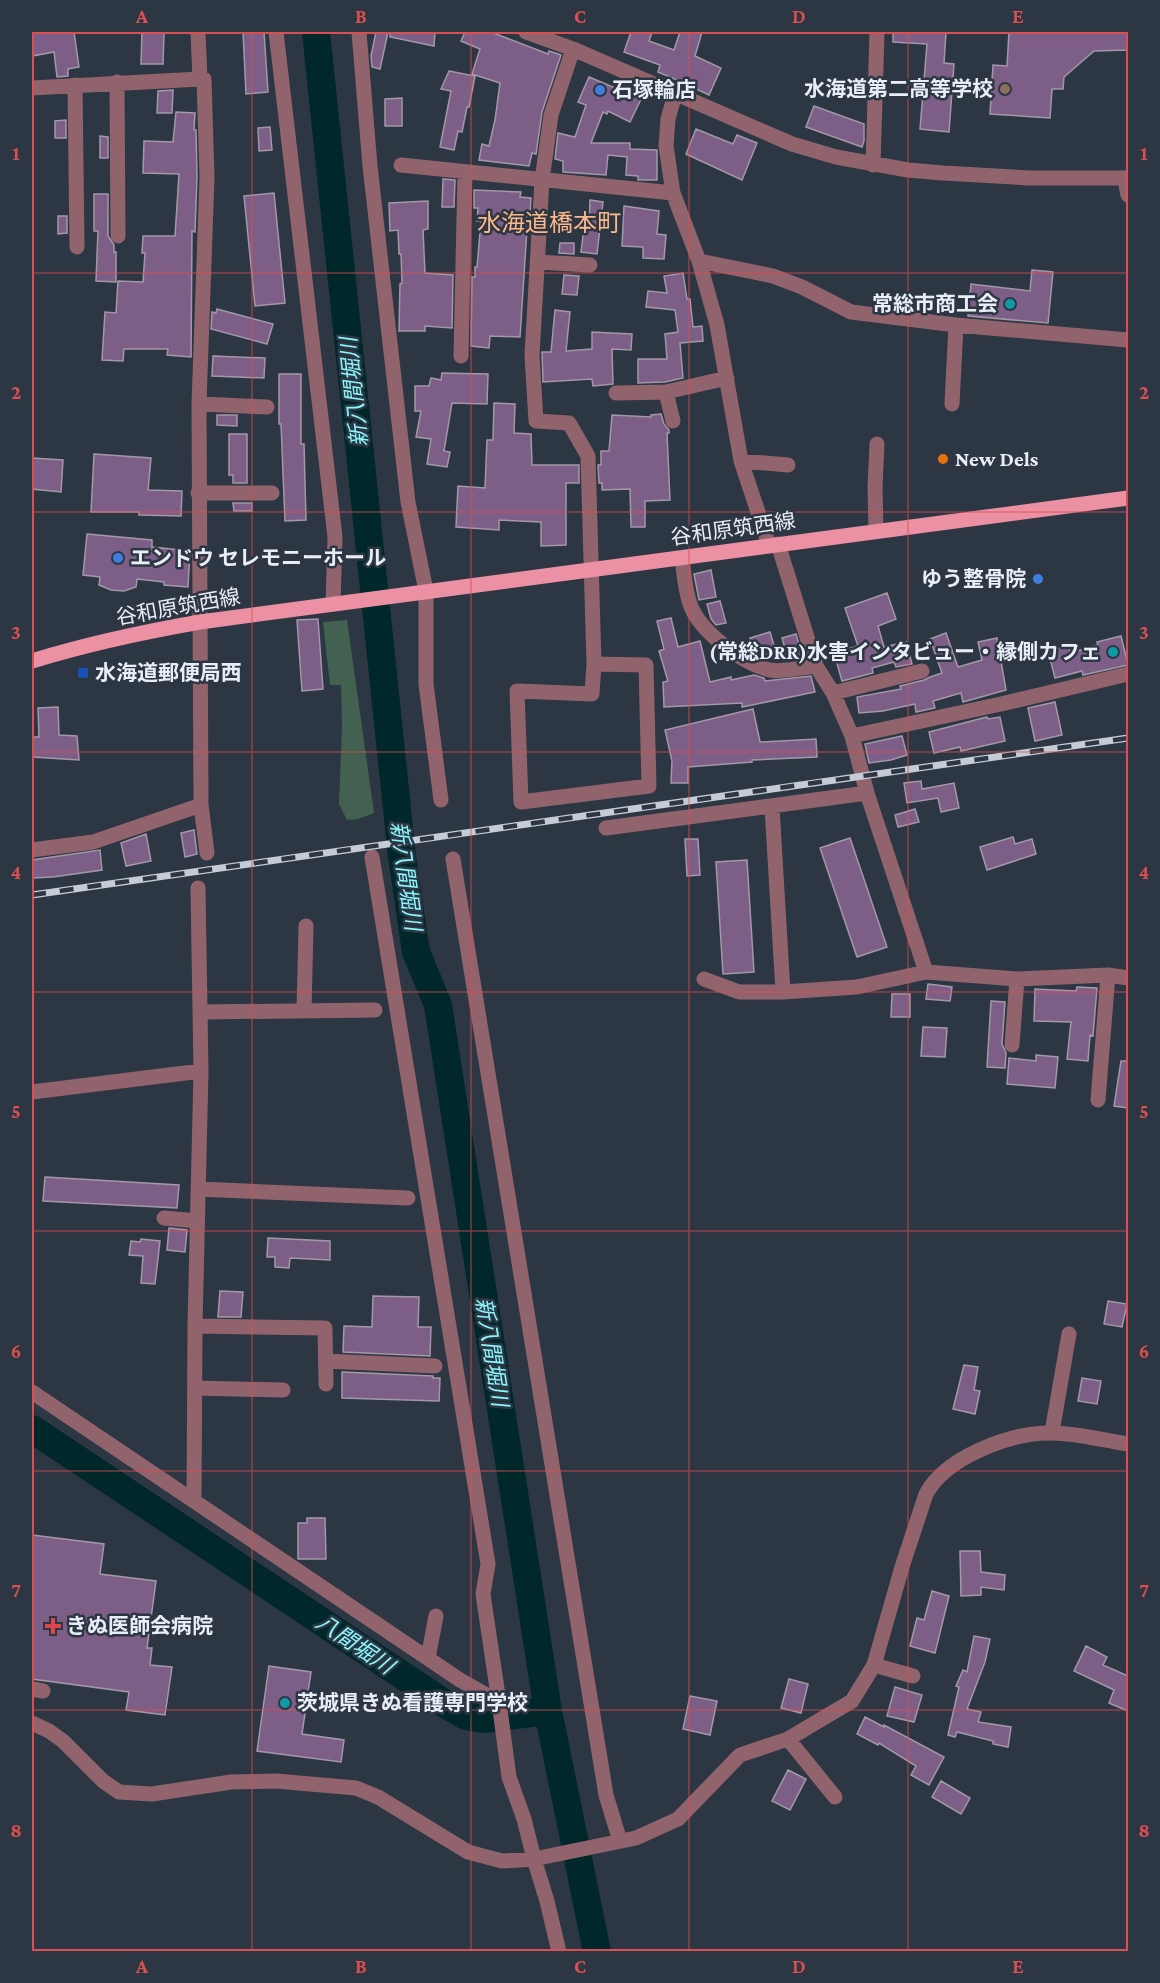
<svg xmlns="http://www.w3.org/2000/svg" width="1160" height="1983" viewBox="0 0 1160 1983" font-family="'Crimson Pro','Noto Sans JP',serif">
  <rect width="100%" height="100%" fill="#2d3643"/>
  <!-- green -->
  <path fill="#426150" d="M347 620 374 813 358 819 347 820 339 804 342 726 341 685H330L323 622Z"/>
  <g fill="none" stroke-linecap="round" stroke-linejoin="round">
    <!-- river -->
    <path stroke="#00282b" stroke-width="28" d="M316 32 402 857 416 952 438 1005 548 1711 597 1952
      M32 1429 450 1707 466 1716 484 1719 548 1711"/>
  </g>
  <!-- building -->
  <path fill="#7c5e87" stroke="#a398a8" stroke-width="1.5" d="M32 32H74L79 67 68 69V76L57 77 54 52 32 56Z
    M142 32H164L163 64H141Z
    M243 32H264L268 92 246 94Z
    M376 32H388L380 69 372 67 371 56Z
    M390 32H435L434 46 390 37Z
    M465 32H491L548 54 549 51 561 55 542 112 536 154 532 153 529 166 479 160 482 144 489 146 495 120 500 83 472 74 480 49 461 41Z
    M631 32H652L649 41 674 50 680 32H702L695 56 721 68 709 95 694 88V87L658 72 660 65 624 52Z
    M893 32H946L944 63 954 64 949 132 920 129 927 44 893 42Z
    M1009 32H1128V50L1094 51 1064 77 1063 89H1052L1050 118 990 114 993 65 1007 66Z
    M449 71 475 76 469 107H467L462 132 458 131 454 150 440 147 451 91 441 89Z
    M589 77 627 93 629 88 643 95 630 122 608 111 607 114 603 112 591 143H630V149L657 150V180H638V176L626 175 627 157 608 155 606 175 563 172V161L555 159 558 133 575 137 586 105 578 102Z
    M173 90 172 113H157L158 91Z
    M402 98V126H385V99Z
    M814 106 864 124V141L862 147 806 127Z
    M176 112 195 113 194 130H196L197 177 195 232 192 231 191 357 167 355 168 349H124L123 361 102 360 105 312 116 313 118 281 143 282 145 253H142L143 236H175L179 174 143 173 144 141 173 142Z
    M66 120V138H55V121Z
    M270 127 272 150 259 151 258 128Z
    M696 129 733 144 737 135 757 143 742 180 686 154Z
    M100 136 108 137V158H100Z
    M443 179 455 180 454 207H442Z
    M474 190 521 192 520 197 531 198 529 229H527L520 337 490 336 489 348 471 346 472 277H475V267H477L481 221H477L478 208H474Z
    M274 193 285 303 255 306 244 196Z
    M94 194H108V236L114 245V252H116V282L96 281 98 231H94Z
    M590 200 603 202 597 254 581 252 584 227H589Z
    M428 201V229L423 230 425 273 453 275 452 328 425 326V331H399L400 284 402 283 401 254H399L398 230 390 231 389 203Z
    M624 206 659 211 657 234 666 235 664 259 643 258V247L622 246Z
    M58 216H67V233L58 234Z
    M560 243H574V254L559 253Z
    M1032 270 1053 272 1048 323 968 316 971 284 1030 291Z
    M683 273 687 299H690L693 327 702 326 703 341 680 343 683 378 665 382 638 383V359H667L665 334 678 332 675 310 646 307 648 291 667 293 664 276Z
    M564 275 579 276 577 295 562 294Z
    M217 309 273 324 267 344 211 329 212 312 216 313Z
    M555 310 570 312 566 351 592 349V332L632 334 631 350 612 349 613 384 593 386 592 379 543 382 542 352H551Z
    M213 356 265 358 264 378 212 376Z
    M442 373 488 374 487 404 452 403 444 451 450 452 447 467 427 464 431 439 416 437 421 411H415V386H429L431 378 441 380Z
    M279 374H301V444H304L306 520 285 521 281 424H279Z
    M494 403 515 404 514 433 531 434 532 465H579V483H566V545L541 546V522L499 520V530L456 527 458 486 485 488 487 440H493Z
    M661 414 664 424 669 430V433H667L670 500 645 501V527H631L630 489 602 490V483H599L598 465H601V451H609L612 415 651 417V415Z
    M217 415H237V426L217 425Z
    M229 434H247V483H233V475H229Z
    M94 454 151 458 148 490 182 491 181 516 139 515V512H91Z
    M32 458 63 460 61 492 32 489Z
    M233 503H252V511H234Z
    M87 534 152 540V547L190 551 188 587 164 585V582L137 579 136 587 124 591 111 590 99 585 100 577 83 575Z
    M711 570 716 597 699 600 694 574Z
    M887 593 896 619 878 626 884 647 906 642 912 664 896 667 894 662 872 668 873 673 842 681 834 653 858 646 845 608Z
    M720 601 726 623 716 625 711 619 707 604Z
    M671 618 678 647 700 641 710 682 731 677V680L754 675 764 678 765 681 811 676 815 692 742 707V703L664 707 663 682 668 681 659 651 664 649 657 621Z
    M318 619 323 689 302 691 297 620Z
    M770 632 776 652 760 656 754 653 750 638Z
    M946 633 958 667 982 660 978 642 997 638 1006 690 963 702 961 693 933 701 935 708 916 712 915 704 883 711 859 713 857 697 901 689 900 686 924 680 930 677 942 673 930 639Z
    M796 634 803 658 788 660 782 638Z
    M1121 636 1128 665 1083 675 1082 671 1055 678 1048 651 1069 646 1070 653 1098 645 1097 642Z
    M1055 702 1062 735 1035 741 1028 708Z
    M58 707 59 735 77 736 79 760 32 757V737H39L38 708Z
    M753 709 760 742 816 739 817 757 752 760V762L688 767V783H671L672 761 665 730Z
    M987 717 988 719 1000 717 1005 741 961 751 960 747 934 753 929 732Z
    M902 736 907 755 891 760 869 763 865 744Z
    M921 781 922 789 954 783 959 808 941 812 938 798 907 803 904 783Z
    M915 809 919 822 898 827 895 815Z
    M194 830 197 854 185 857 181 833Z
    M146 834 151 861 126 866 121 843Z
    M1013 837 1015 844 1032 839 1036 854 987 870 980 847Z
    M850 838 887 947 857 957 820 848Z
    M685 839H698L700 875 687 876Z
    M100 850 102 870 53 877 32 878V860Z
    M747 860 754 972 723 974 716 862Z
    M928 984 952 987 950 1001 926 999Z
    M1077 987 1097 988 1093 1036 1090 1035 1088 1061 1067 1059 1071 1022 1034 1021 1035 989 1076 991Z
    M892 994H910V1017H891Z
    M991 1001 1005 1002 1002 1044 1006 1053 1005 1068 987 1067Z
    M923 1027 947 1028 945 1057 921 1056Z
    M1036 1055 1058 1057 1055 1088 1007 1084 1009 1058 1036 1061Z
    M1121 1061H1128V1108L1114 1106Z
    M45 1177 179 1185 177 1208 43 1201Z
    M169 1228 187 1230 185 1252 167 1250Z
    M268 1238 330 1241V1260L290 1258 289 1268 275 1267V1257H267Z
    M141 1239 160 1241 155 1284 141 1283 143 1256 129 1255 131 1241 140 1242Z
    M220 1291 243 1292 241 1317H218Z
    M373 1296 419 1297 418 1327H431L430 1356 343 1352 344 1326 372 1327Z
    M1108 1301 1127 1304 1122 1327 1104 1324Z
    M964 1365 978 1367 974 1390 980 1391 975 1414 953 1409Z
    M342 1372 433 1376V1378H440L439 1401 342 1398Z
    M1082 1378 1101 1381 1097 1404 1078 1401Z
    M307 1518H325L326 1559H298V1523H307Z
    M32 1535 104 1544 100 1574 156 1581 147 1648H152L150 1665 172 1667 165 1715 126 1710 129 1692 32 1679Z
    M960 1551H980L981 1572 1005 1575 1004 1590 981 1587V1595L961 1596Z
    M932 1591 949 1596 935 1653 910 1646 917 1618 924 1620Z
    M974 1636 990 1639 985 1662 967 1709 981 1712 978 1722 1011 1727 1008 1747 993 1744V1741L957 1732 955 1737 948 1735 959 1687 956 1686 963 1670 967 1672Z
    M1086 1646 1107 1657 1103 1665 1128 1676V1711L1109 1703 1114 1690 1074 1671Z
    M269 1666 311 1672 302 1734 344 1740 341 1762 257 1751Z
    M789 1679 808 1684 801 1713 781 1708Z
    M895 1687 922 1695 914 1722 887 1716Z
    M690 1696 717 1701 710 1735 683 1729Z
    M865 1717 884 1727V1725L944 1757 929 1785 911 1775 916 1766 879 1743 878 1745 857 1734Z
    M788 1770 806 1779 790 1810 772 1801Z
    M941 1781 970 1798 961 1814 932 1797Z"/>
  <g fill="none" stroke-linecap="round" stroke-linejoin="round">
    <!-- minor -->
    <path stroke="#91646d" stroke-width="15" d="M198 32 200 79H204L207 177 199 404 201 805 207 853
      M276 32 335 537 333 604
      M359 32 370 166 408 502 426 591V684L441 800
      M526 32 573 49 792 144 836 157 908 170 943 173 1029 178H1128
      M573 49 551 115 542 180 532 355 536 421 569 423 588 456 594 664 592 694 517 691 521 802 649 786 646 665 594 664
      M117 82 118 236
      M75 85 77 247
      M32 88 200 79
      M675 94 668 119 666 146 673 193 699 261 717 325 741 461 769 545
      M401 165 673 193
      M873 165 877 32
      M1125 179 1128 195
      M699 261 773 276 802 287 851 312 956 325 1128 340
      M537 262 590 265
      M461 356 465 172
      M666 392 673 421
      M616 393 666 392 727 378
      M199 404 267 407
      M952 404 956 325
      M741 461 788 465
      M198 493H272
      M876 530 875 487 877 444
      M682 558C684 573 685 590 690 604 699 631 743 664 770 670 781 673 804 667 816 666
      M833 693 922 671
      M852 736 1001 704 1128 674
      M772 807 783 992
      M606 828 867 793
      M32 850 93 842 201 805
      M372 857 488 1564 483 1594 499 1702
      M453 859 606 1795 620 1841
      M926 972 1017 979 1108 975 1128 978
      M704 979 739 992H783L857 987 926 972 867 793 852 736 833 693 816 666 778 544
      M304 1011 306 926
      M201 1012 375 1010
      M1012 1045 1017 979
      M32 1092 201 1071
      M1098 1100 1108 975
      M198 1189 408 1198
      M164 1218 197 1221
      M195 1326 325 1328 326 1384
      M326 1361 435 1366
      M195 1388 283 1390
      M32 1392 460 1680 499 1702 509 1777 524 1819 534 1859 547 1901 559 1952
      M1052 1432 1069 1334
      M194 1499 195 1326 201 1071 198 888
      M428 1658 436 1616
      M874 1665 913 1676
      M32 1689 43 1691
      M32 1723 49 1731 63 1741 103 1781 119 1792 152 1794 231 1782 276 1781 356 1788 378 1797 468 1852 502 1861 534 1859 636 1838 678 1819 740 1755 788 1739 852 1701 874 1665 902 1567 926 1494C946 1457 1010 1433 1050 1433 1073 1432 1105 1441 1128 1444
      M788 1739 835 1797"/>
    <!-- major -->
    <path stroke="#ec90a4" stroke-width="15" d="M32 661C87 644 143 632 200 622L1128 498"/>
    <defs>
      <path id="rail" d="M32 895 1128 738"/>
    </defs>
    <!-- rail casing -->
    <use href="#rail" stroke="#c6ccd6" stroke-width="7"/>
    <!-- rail -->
    <use href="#rail" stroke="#2d3643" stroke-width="4.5" stroke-dasharray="14" stroke-linecap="butt"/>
  </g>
  <!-- grid -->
  <path fill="none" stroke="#da4f51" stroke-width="1.5" stroke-opacity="0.55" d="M252 32V1952M471 32V1952M689 32V1952M908 32V1952M32 273H1128M32 512H1128M32 752H1128M32 992H1128M32 1231H1128M32 1471H1128M32 1710H1128"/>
  <!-- markers -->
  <circle fill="#8d6e63" stroke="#2d3643" stroke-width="2" cx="1005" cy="89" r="6"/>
  <g fill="#3f7fe0" stroke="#2d3643" stroke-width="2">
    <circle cx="600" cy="90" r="6"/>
    <circle cx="118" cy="558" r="6"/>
    <circle cx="1038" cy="579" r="6"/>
  </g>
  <g fill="#0f9aa8" stroke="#2d3643" stroke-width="2">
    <circle cx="1010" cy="304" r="6"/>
    <circle cx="1113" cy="652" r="6"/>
    <circle cx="285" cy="1703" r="6"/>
  </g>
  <circle fill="#e8710a" stroke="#2d3643" stroke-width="2" cx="943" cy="459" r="6"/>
  <rect fill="#1a4fb4" stroke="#2d3643" stroke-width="2" x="77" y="667" width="12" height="12" rx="3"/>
  <path fill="#e0444e" stroke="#2d3643" stroke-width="2" d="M50 1617h6v6h6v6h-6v6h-6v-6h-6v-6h6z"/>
  <g text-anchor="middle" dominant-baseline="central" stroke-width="5" stroke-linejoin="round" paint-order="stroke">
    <!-- poi labels -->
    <g font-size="21" font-weight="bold" fill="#e8edf6" stroke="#2d3643" text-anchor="start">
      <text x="993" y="89" text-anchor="end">水海道第二高等学校</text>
      <text x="612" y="90">石塚輪店</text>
      <text x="998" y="304" text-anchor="end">常総市商工会</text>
      <text x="955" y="459">New Dels</text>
      <text x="130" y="558">エンドウ セレモニーホール</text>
      <text x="1026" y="579" text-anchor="end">ゆう整骨院</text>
      <text x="1101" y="652" text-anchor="end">(常総DRR)水害インタビュー・縁側カフェ</text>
      <text x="95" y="673">水海道郵便局西</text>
      <text x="66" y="1626">きぬ医師会病院</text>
      <text x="297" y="1703">茨城県きぬ看護専門学校</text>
    </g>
    <!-- street labels -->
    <g font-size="21" fill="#e8edf6" stroke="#2d3643">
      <text transform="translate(733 529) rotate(-8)">谷和原筑西線</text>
      <text transform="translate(178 607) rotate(-10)">谷和原筑西線</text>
    </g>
    <!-- water labels -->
    <g font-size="22" font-style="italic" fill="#88f8fe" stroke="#2d3643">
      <text transform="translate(354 392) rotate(-96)">新八間堀川</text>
      <text transform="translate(406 876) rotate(82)">新八間堀川</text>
      <text transform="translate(492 1352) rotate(81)">新八間堀川</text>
      <text transform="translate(355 1644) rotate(34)">八間堀川</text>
    </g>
    <!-- quarter labels -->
    <g font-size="24" fill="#fbb789" stroke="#2d3643">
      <text x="549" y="222">水海道橋本町</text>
    </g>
  </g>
  <!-- border -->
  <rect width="1160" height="1983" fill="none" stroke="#2d3643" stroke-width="66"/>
  <rect x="33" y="33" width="1094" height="1917" fill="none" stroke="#da4f51" stroke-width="2"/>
  <g font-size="20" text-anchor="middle" font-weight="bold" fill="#da4f51">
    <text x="142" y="23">A</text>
    <text x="361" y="23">B</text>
    <text x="580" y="23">C</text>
    <text x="799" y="23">D</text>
    <text x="1018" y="23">E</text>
    <text x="16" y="160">1</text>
    <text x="1144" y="160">1</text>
    <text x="16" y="399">2</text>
    <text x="1144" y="399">2</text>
    <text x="16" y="639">3</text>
    <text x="1144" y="639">3</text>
    <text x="16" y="879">4</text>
    <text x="1144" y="879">4</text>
    <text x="16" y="1118">5</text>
    <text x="1144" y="1118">5</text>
    <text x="16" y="1358">6</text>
    <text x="1144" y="1358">6</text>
    <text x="16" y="1597">7</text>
    <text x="1144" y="1597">7</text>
    <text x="16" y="1837">8</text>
    <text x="1144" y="1837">8</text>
    <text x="142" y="1973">A</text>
    <text x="361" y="1973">B</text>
    <text x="580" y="1973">C</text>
    <text x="799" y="1973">D</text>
    <text x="1018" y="1973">E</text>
  </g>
</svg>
